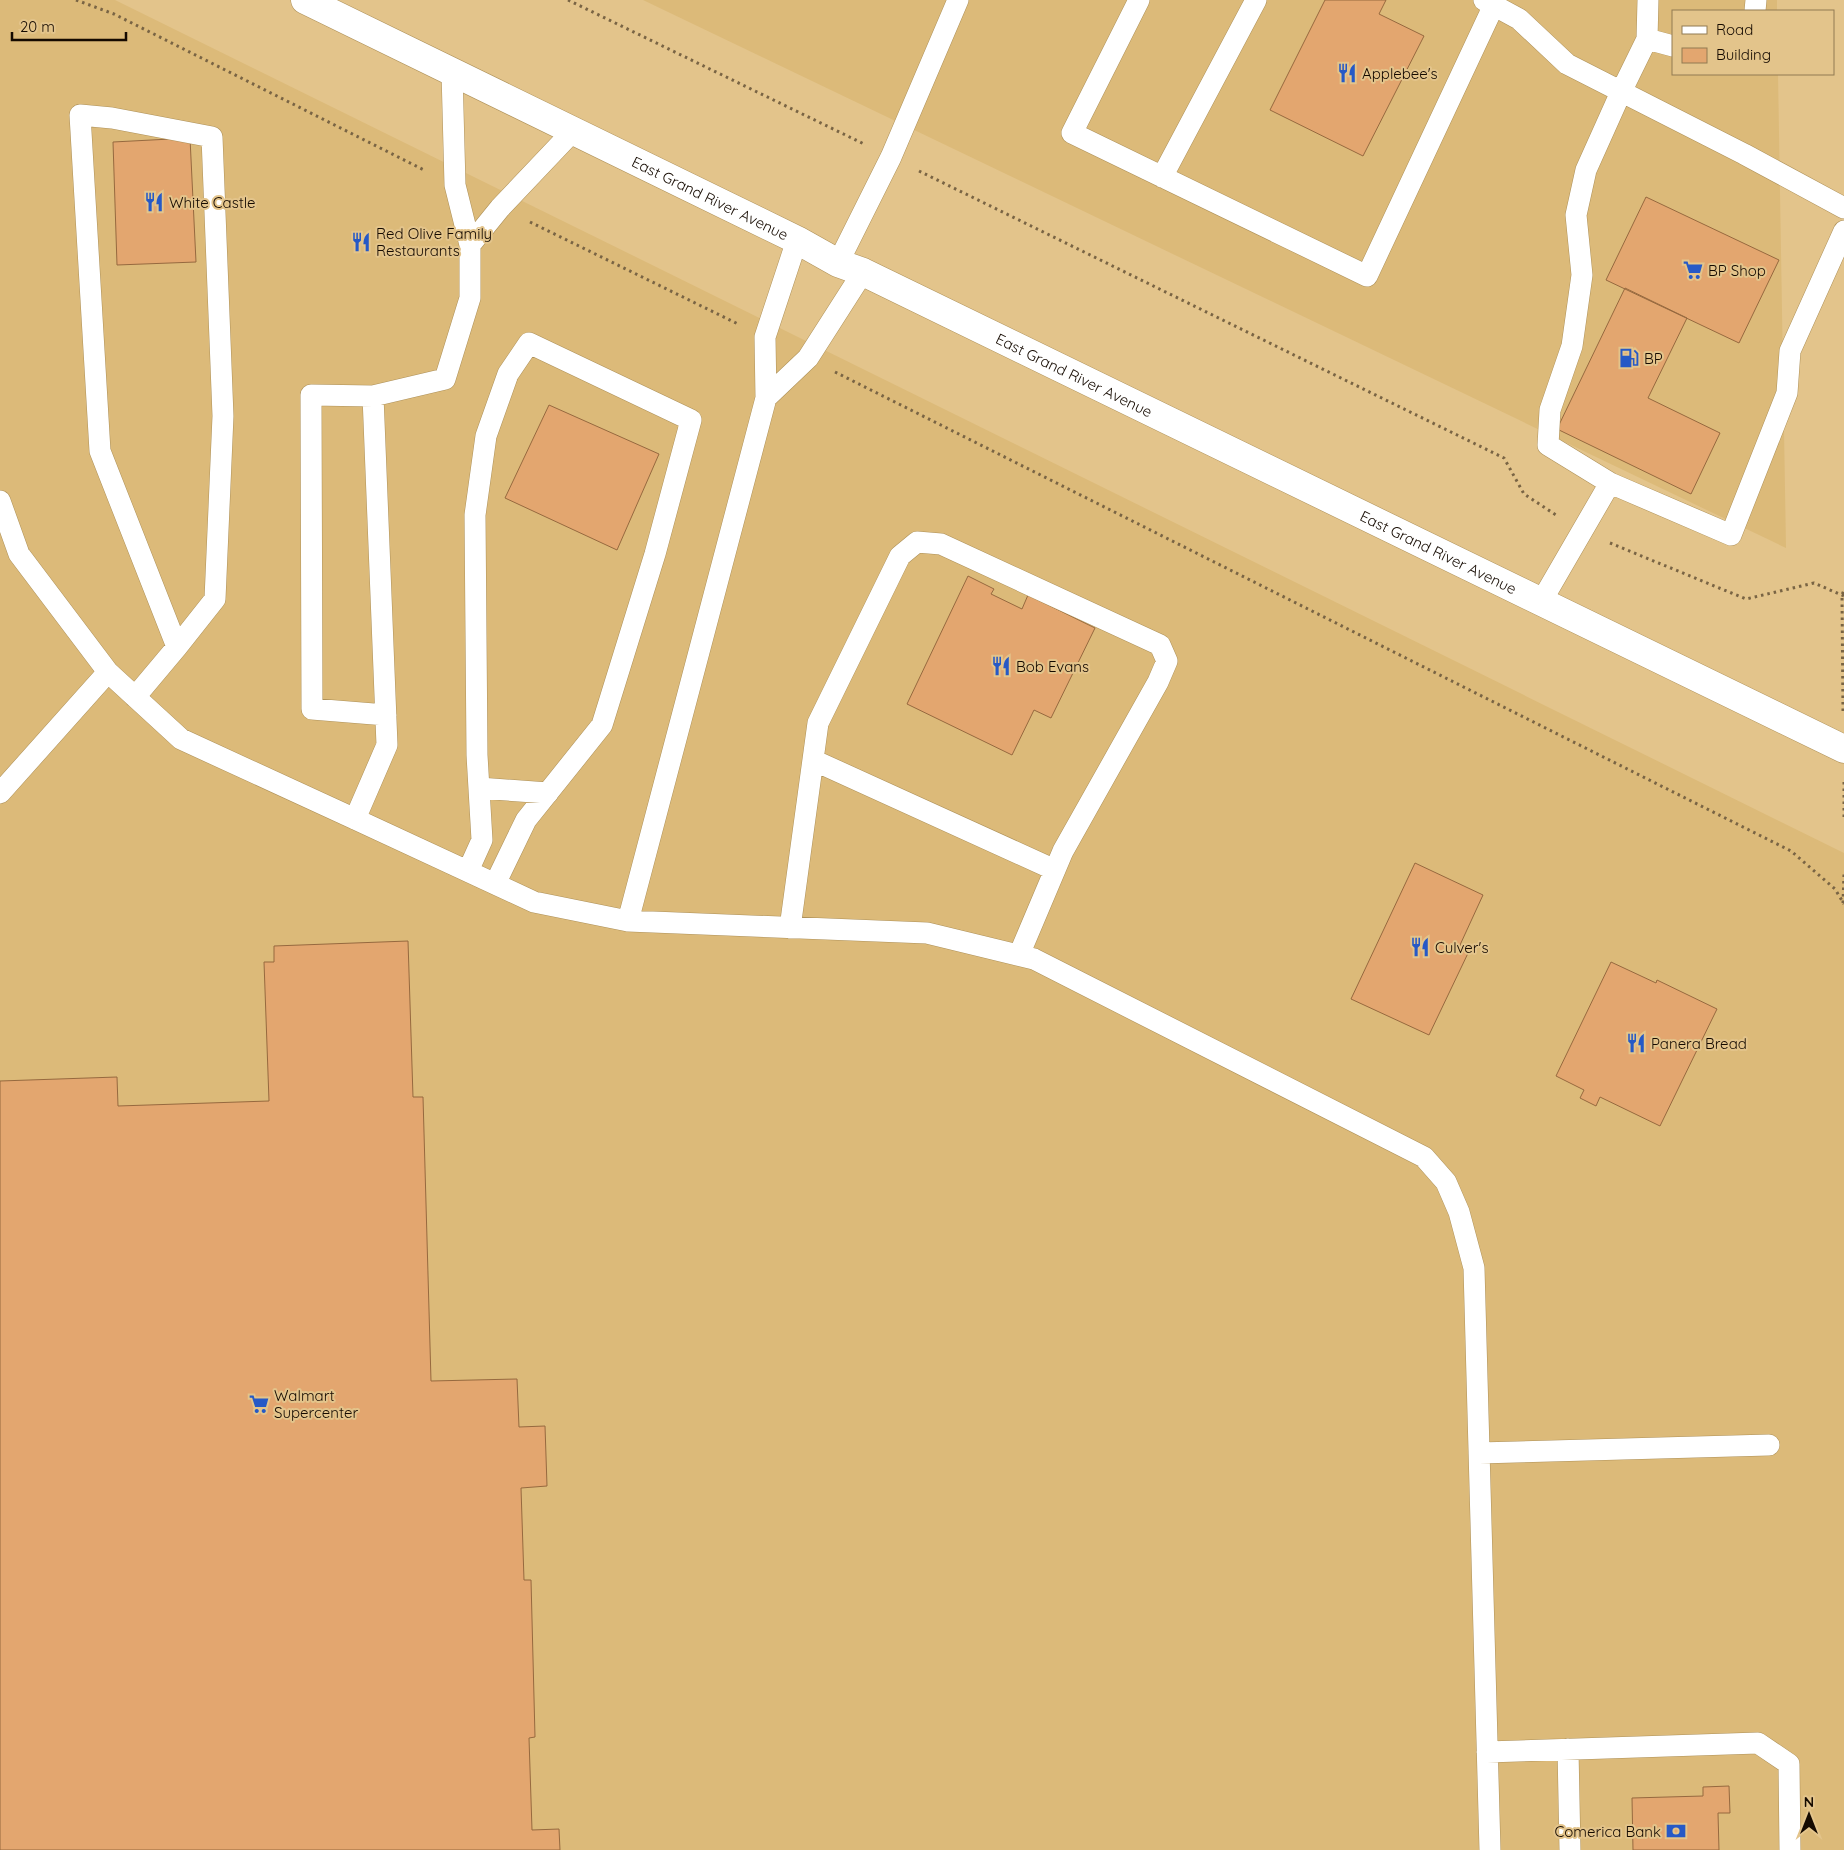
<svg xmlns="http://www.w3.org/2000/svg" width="1844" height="1850" viewBox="0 0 1844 1850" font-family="Quicksand,sans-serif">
  <rect width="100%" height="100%" fill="#e3c48b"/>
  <!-- built -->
  <path fill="#dcba79" d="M0 0H115L1844 853V1850H0Z
    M643 0H1777V11H1673V74H1778L1786 548Z"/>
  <!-- building -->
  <path fill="#e3a66f" stroke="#96693f" d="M1325 0H1386L1379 14 1424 36 1363 156 1270 110Z
    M190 138 196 262 117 265 113 142Z
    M1646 197 1779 260 1739 343 1606 280Z
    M1625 288 1687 318 1648 398 1720 433 1691 494 1557 429Z
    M549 405 659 454 617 550 505 498Z
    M968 576 994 589 991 594 1022 609 1028 595 1095 628 1051 718 1034 710 1012 755 907 704Z
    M1415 863 1483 895 1460 945 1470 949 1429 1035 1351 999Z
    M408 941 413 1097H423L431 1381 517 1379 519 1427 545 1426 547 1486 521 1488 524 1580H531L535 1737 529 1738 532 1830 559 1829 560 1850H0V1081L117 1077 118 1106 269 1101 264 962H274V946Z
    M1611 962 1656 983 1657 980 1717 1009 1660 1126 1600 1097 1596 1106 1580 1098 1584 1090 1556 1076Z
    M1729 1786 1730 1813H1718L1719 1850H1633L1632 1798 1703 1796V1787Z"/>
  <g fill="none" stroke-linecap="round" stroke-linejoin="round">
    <defs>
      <path id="service" d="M1139 0 1072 133 1367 276 1494 5
        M1484 0 1519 19 1567 64 1744 154 1844 208
        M1755 11 1756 0
        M1647 39 1648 0
        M1162 177 1256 0
        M470 245 500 208 573 131
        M838 263 891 157 958 0
        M373 396 311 395 312 709 386 715
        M766 398 808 358 863 272
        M1610 483 1548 445 1550 410 1572 346 1582 275 1576 215 1586 170 1621 92 1647 39 1673 46
        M0 501 19 554 108 672 181 739 355 819 534 902 628 921 927 933 1034 959 1424 1157 1446 1182 1459 1212 1474 1268 1490 1850
        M1541 602 1610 483 1731 535 1787 393 1790 351 1844 231
        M135 697 177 647 100 451 80 115 112 118 212 137 223 416 215 599 177 647
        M813 760 1055 870
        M479 788 548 793
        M0 793 108 672
        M355 819 387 745 373 396 445 379 470 298V245L455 185 452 72
        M468 871 482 840 477 755 475 515 486 436 508 374 529 343 691 420 655 554 602 725 526 820 495 884
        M628 921 766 398 765 337 797 240
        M790 928 818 723 900 556 917 542 941 544 1160 645 1167 661 1158 682 1063 851 1019 955
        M1479 1453 1769 1445
        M1568 1749 1570 1850
        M1487 1752 1758 1743 1789 1764 1790 1850"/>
      <g id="primary">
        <path id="s1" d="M305 0 797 240 838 263 863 272 1844 749"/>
      </g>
    </defs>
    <!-- service casing -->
    <use href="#service" stroke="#ae9159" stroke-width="22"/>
    <!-- primary casing -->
    <use href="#primary" stroke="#ae9159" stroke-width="29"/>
    <!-- path -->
    <path stroke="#796444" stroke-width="3" stroke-dasharray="2.5 4" stroke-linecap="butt" d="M76 0 114 14 424 170
      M568 0 864 144
      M919 171 1504 458 1524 494 1556 515
      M530 222 738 324
      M835 372 1791 851 1835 889 1844 904
      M1610 543 1746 599 1814 583 1844 596
      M1843 711 1842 595 1844 590
      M1844 782V819
      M1843 903 1844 874"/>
    <!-- service -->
    <use href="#service" stroke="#fff" stroke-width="21"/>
    <!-- primary -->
    <use href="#primary" stroke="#fff" stroke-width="28"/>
  </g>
  <!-- icons -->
  <defs>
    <symbol id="restaurant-bare" viewBox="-9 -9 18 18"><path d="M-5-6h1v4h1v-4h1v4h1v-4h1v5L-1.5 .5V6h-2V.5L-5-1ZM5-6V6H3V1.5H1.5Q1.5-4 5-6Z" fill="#2659c6" stroke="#e3c48b" stroke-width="2.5" paint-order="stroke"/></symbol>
    <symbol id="supermarket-bare" viewBox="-9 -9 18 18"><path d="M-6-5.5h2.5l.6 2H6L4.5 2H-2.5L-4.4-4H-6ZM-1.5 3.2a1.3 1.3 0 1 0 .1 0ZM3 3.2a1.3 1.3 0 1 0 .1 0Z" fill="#2659c6" stroke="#e3c48b" stroke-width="2.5" paint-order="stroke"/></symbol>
    <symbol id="fuel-bare" viewBox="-9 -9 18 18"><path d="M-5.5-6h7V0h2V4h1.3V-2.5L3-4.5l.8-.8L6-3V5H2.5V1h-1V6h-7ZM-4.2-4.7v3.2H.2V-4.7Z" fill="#2659c6" stroke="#e3c48b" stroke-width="2.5" paint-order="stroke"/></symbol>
    <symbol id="bank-bare" viewBox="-9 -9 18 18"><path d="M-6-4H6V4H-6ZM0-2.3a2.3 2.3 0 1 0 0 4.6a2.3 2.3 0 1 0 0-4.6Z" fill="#2659c6" stroke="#e3c48b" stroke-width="2.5" paint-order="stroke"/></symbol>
  </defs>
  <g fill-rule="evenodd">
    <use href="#restaurant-bare" x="1333" y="59" width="28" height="28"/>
    <use href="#restaurant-bare" x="140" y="188" width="28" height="28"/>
    <use href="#restaurant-bare" x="347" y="228" width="28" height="28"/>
    <use href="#supermarket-bare" x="1679" y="256" width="28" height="28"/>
    <use href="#fuel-bare" x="1615" y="344" width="28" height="28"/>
    <use href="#restaurant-bare" x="987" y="652" width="28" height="28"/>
    <use href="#restaurant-bare" x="1406" y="933" width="28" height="28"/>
    <use href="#restaurant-bare" x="1622" y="1029" width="28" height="28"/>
    <use href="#supermarket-bare" x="245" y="1390" width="28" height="28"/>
    <use href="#bank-bare" x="1662" y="1817" width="28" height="28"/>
  </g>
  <g text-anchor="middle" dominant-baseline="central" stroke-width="4" stroke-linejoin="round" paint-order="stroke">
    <!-- poi labels -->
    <g font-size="15" fill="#150a00" stroke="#e3c48b" text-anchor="start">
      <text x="1362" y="73">Applebee's</text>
      <text x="169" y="202">White Castle</text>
      <text x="376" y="233">Red Olive Family<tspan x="376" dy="17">Restaurants</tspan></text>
      <text x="1708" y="270">BP Shop</text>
      <text x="1644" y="358">BP</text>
      <text x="1016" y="666">Bob Evans</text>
      <text x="1435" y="947">Culver's</text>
      <text x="1651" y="1043">Panera Bread</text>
      <text x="274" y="1395">Walmart<tspan x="274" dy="17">Supercenter</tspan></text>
      <text x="1661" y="1831" text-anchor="end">Comerica Bank</text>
    </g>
    <!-- street labels -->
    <g font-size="15" fill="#150a00" stroke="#e3c48b">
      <text stroke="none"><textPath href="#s1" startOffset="451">East Grand River Avenue</textPath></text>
      <text stroke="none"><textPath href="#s1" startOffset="856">East Grand River Avenue</textPath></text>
      <text stroke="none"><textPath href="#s1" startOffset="1261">East Grand River Avenue</textPath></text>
    </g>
  </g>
  <!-- legend -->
  <rect x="1672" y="10" width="162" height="65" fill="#e3c48b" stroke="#917a53"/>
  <rect x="1682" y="26" width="25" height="8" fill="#ffffff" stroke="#917a53"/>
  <text x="1716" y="35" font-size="15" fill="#150a00">Road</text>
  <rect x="1682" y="48" width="25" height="15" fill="#e3a66f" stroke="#917a53"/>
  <text x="1716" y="60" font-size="15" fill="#150a00">Building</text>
  <!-- north arrow -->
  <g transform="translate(1809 1815)" stroke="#e3c48b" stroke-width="4" paint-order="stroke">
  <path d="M0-4L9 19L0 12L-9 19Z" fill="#150a00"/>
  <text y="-8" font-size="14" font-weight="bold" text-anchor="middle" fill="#150a00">N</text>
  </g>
  <!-- scale -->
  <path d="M12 32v8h114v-8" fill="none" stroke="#150a00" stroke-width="2.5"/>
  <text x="20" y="32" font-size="15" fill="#150a00" stroke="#e3c48b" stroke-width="4" paint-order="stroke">20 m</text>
</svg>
